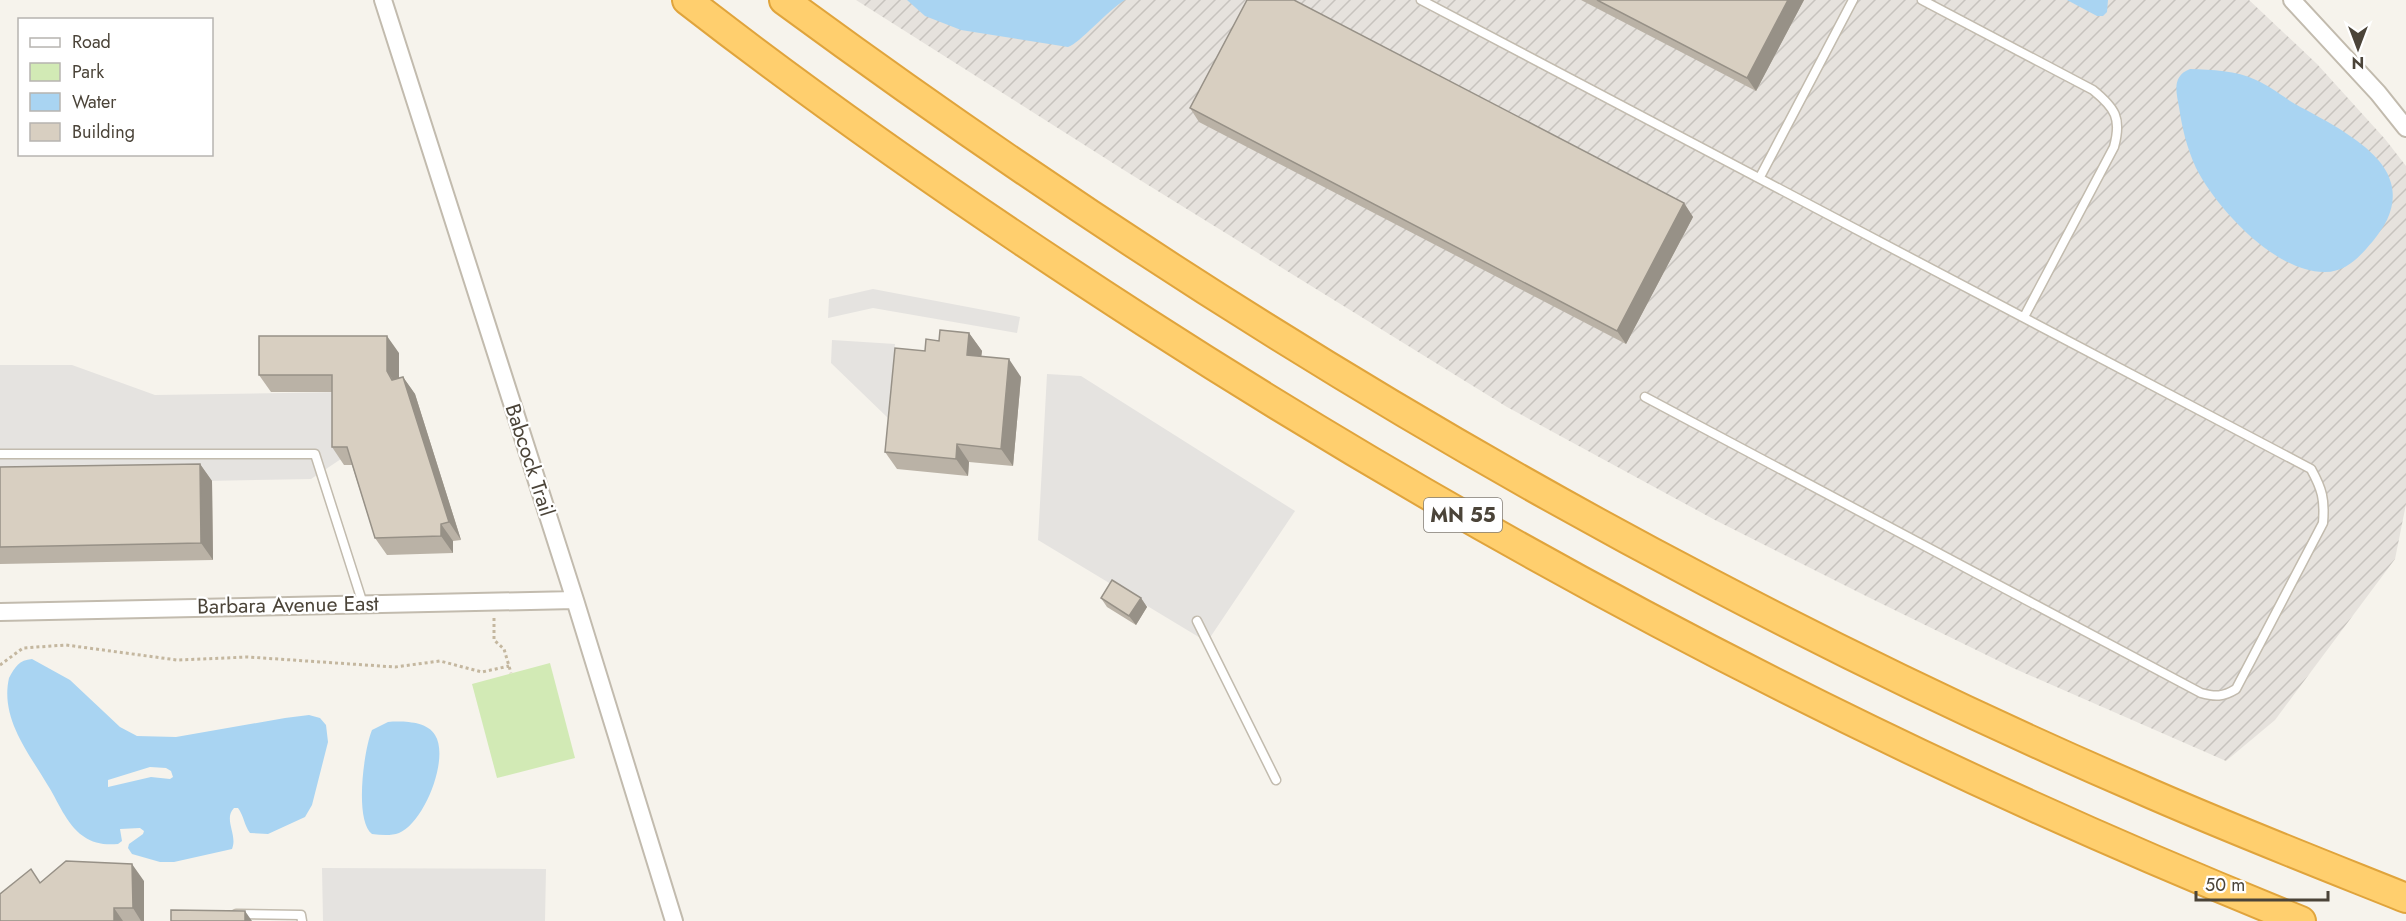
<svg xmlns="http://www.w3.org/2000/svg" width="2406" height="921" viewBox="0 0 2406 921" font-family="Jost,sans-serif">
  <defs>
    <pattern id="industrial-furrows" width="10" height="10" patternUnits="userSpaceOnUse" patternTransform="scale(1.5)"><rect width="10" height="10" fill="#e6e2dd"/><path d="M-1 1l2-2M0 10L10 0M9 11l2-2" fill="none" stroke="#c7c3be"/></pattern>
  </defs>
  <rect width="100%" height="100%" fill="#f6f3ec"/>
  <!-- industrial -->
  <path fill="url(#industrial-furrows)" d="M856 0H2249L2317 64 2385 139 2406 166V504L2395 559 2275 720 2226 761 2013 668 1868 597 1715 520 1507 407 1127 172Z"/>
  <!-- green -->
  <path fill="#d2eab5" d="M550 663 575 758 497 778 472 684Z"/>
  <!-- parking -->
  <path fill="#e5e3e0" d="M873 289 1020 317 1017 333 873 308 828 318 829 299Z
    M832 340 895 344 888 418 831 363Z
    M0 365H72L155 395 344 392V457L311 479 0 485Z
    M1047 374 1081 376 1295 511 1207 642 1038 540Z
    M322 868 546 869 545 921H323Z"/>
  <!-- water -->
  <path fill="#a9d4f2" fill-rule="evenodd" d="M907 0H1125C1109 9 1079 44 1068 47L961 30 925 16Z
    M2067 0H2108L2107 12 2103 16H2097Z
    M2190 69C2212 70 2236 70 2256 80 2270 86 2282 96 2295 104 2324 120 2383 148 2391 183 2397 205 2387 224 2373 241 2360 256 2347 272 2325 272 2276 273 2217 209 2196 168 2187 148 2182 128 2179 107 2176 91 2172 76 2190 69Z
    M32 659 70 680 120 727 137 736 176 737 285 718 309 715 320 718 326 725 328 742 312 805 305 817 268 834 250 833C244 825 244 816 238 808H234C223 819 238 835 232 849L174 862H160L132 854 128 848 129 844 143 834 144 831 140 828 120 829 122 841 118 844C105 845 94 844 83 836 66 824 58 801 47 784 28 752 0 718 9 678 15 667 19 660 32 659ZM150 767 166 768 171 771 173 777 170 779 151 777 108 787V780Z
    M388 722C402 721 427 721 435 735 450 758 424 823 399 833 391 836 381 835 372 834 354 820 364 749 372 730Z"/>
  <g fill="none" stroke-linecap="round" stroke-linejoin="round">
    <defs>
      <path id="service" d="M1421 0 2311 469C2322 489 2325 499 2323 523L2236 689C2223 697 2215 697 2201 693L1645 397
        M1922 0 2093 90C2115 108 2122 118 2114 147L2024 317
        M1760 177 1853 0
        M0 454H315L363 604
        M1197 621 1276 780
        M236 914 301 915 302 921"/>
      <path id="minor" d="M383 0 575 600 674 921
        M2292 0 2378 93 2406 128
        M0 612 575 600"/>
      <path id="motorway" d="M687 0C835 115 989 221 1147 323 1512 558 1898 759 2301 921
        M784 0C1078 216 1385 413 1708 582 1849 656 1992 725 2138 788 2226 827 2316 862 2406 898"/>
    </defs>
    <!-- service casing -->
    <use href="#service" stroke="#c2bbae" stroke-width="11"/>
    <!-- minor casing -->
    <use href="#minor" stroke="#c2bbae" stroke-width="20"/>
    <!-- motorway casing -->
    <use href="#motorway" stroke="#e0a43c" stroke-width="32"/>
    <!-- path -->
    <path stroke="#c4b79f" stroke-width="3" stroke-dasharray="3 3" stroke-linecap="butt" d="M494 618V640L504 649 511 673
      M0 665 23 648 66 645 177 660 248 657 395 667 440 661 482 672 509 666"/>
    <!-- service -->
    <use href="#service" stroke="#fff" stroke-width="8"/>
    <!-- minor -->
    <use href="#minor" stroke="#fff" stroke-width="16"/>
    <!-- motorway -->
    <use href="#motorway" stroke="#ffcf6e" stroke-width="28"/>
  </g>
  <!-- wall -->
  <path fill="#bab2a6" d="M1581 0H1804L1756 91Z
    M1190 108 1684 203 1693 217 1626 344 1199 122Z
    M969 333 982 351 981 357 1021 377 1013 466 969 462 968 476 897 469 885 452 925 351 939 341Z
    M399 353V378L403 377 415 394 461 540 453 541V553L387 555 375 538 352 465H344L332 447V392H271L259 375Z
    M200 464 212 481 213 560 0 564V467Z
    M1101 598H1141L1147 607 1136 625 1107 607Z
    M144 881V921H0L40 883Z"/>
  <!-- shaded-wall -->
  <path fill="#979187" d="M1788 0H1804L1756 91 1747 78Z
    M1684 203 1693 217 1626 344 1617 331Z
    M969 333 982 351 979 373 967 355Z
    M387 336 399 353V389L387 371Z
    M1009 359 1021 377 1013 466 1001 449Z
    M403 377 415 394 461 540 449 522Z
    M957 444 969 462 968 476 956 459Z
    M200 464 212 481 213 560 201 543Z
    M441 524 453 541V553L441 536Z
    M1141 598 1147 607 1136 625 1129 616Z
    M132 864 144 881V921H141L133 908Z
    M114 908 123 921H114Z
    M245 911 252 921H245Z"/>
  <!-- building -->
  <path fill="#d8cfc1" stroke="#979187" stroke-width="1.5" d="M1247 0H1294L1684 203 1617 331 1190 108Z
    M1597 0H1788L1747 78Z
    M940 330 969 333 967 355 1009 359 1001 449 957 444 956 459 885 452 895 348 925 351 926 339 939 341Z
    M259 336H387V371L392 380 403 377 449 522 441 524V536L375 538 347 447H332V375H259Z
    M200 464 201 543 0 547V467Z
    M1112 580 1141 598 1129 616 1101 598Z
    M66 861 132 864 133 908H114V921H0V894L31 869 40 883Z
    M171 910 245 911V921H171Z"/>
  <g text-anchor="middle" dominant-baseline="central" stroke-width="4.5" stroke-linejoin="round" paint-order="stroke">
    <!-- shield labels -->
    <rect fill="#fff" stroke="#817c74" stroke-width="1.5" x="1424" y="498" width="78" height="34" rx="4.5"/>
    <g font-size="20" font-weight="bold" fill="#4b4439">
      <text x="1463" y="515">MN 55</text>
    </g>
    <!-- street labels -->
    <g font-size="21" fill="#4b4439" stroke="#fff">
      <text transform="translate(530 460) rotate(72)">Babcock Trail</text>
      <text transform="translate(288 605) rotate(-1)">Barbara Avenue East</text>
    </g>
  </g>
  <!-- legend -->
  <rect x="18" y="18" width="195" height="138" fill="#ffffff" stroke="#b7b4b0" stroke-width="1.5"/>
  <rect x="30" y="38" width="30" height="9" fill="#ffffff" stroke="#b7b4b0" stroke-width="1.5"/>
  <text x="72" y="48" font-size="18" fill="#4b4439">Road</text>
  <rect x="30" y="63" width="30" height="18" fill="#d2eab5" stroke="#b7b4b0" stroke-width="1.5"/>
  <text x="72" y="78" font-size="18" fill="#4b4439">Park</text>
  <rect x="30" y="93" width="30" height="18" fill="#a9d4f2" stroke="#b7b4b0" stroke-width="1.5"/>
  <text x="72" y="108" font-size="18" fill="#4b4439">Water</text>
  <rect x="30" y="123" width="30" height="18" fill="#d8cfc1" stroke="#b7b4b0" stroke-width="1.5"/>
  <text x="72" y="138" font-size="18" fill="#4b4439">Building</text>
  <!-- north arrow -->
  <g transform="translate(2358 48) rotate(180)" stroke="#ffffff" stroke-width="4.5" paint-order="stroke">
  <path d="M0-4.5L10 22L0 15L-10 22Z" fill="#4b4439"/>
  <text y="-9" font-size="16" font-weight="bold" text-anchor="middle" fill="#4b4439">N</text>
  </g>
  <!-- scale -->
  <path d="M2196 891v9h132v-9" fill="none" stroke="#4b4439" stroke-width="3"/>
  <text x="2205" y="891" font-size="18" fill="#4b4439" stroke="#ffffff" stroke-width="4.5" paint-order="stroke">50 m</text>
</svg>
